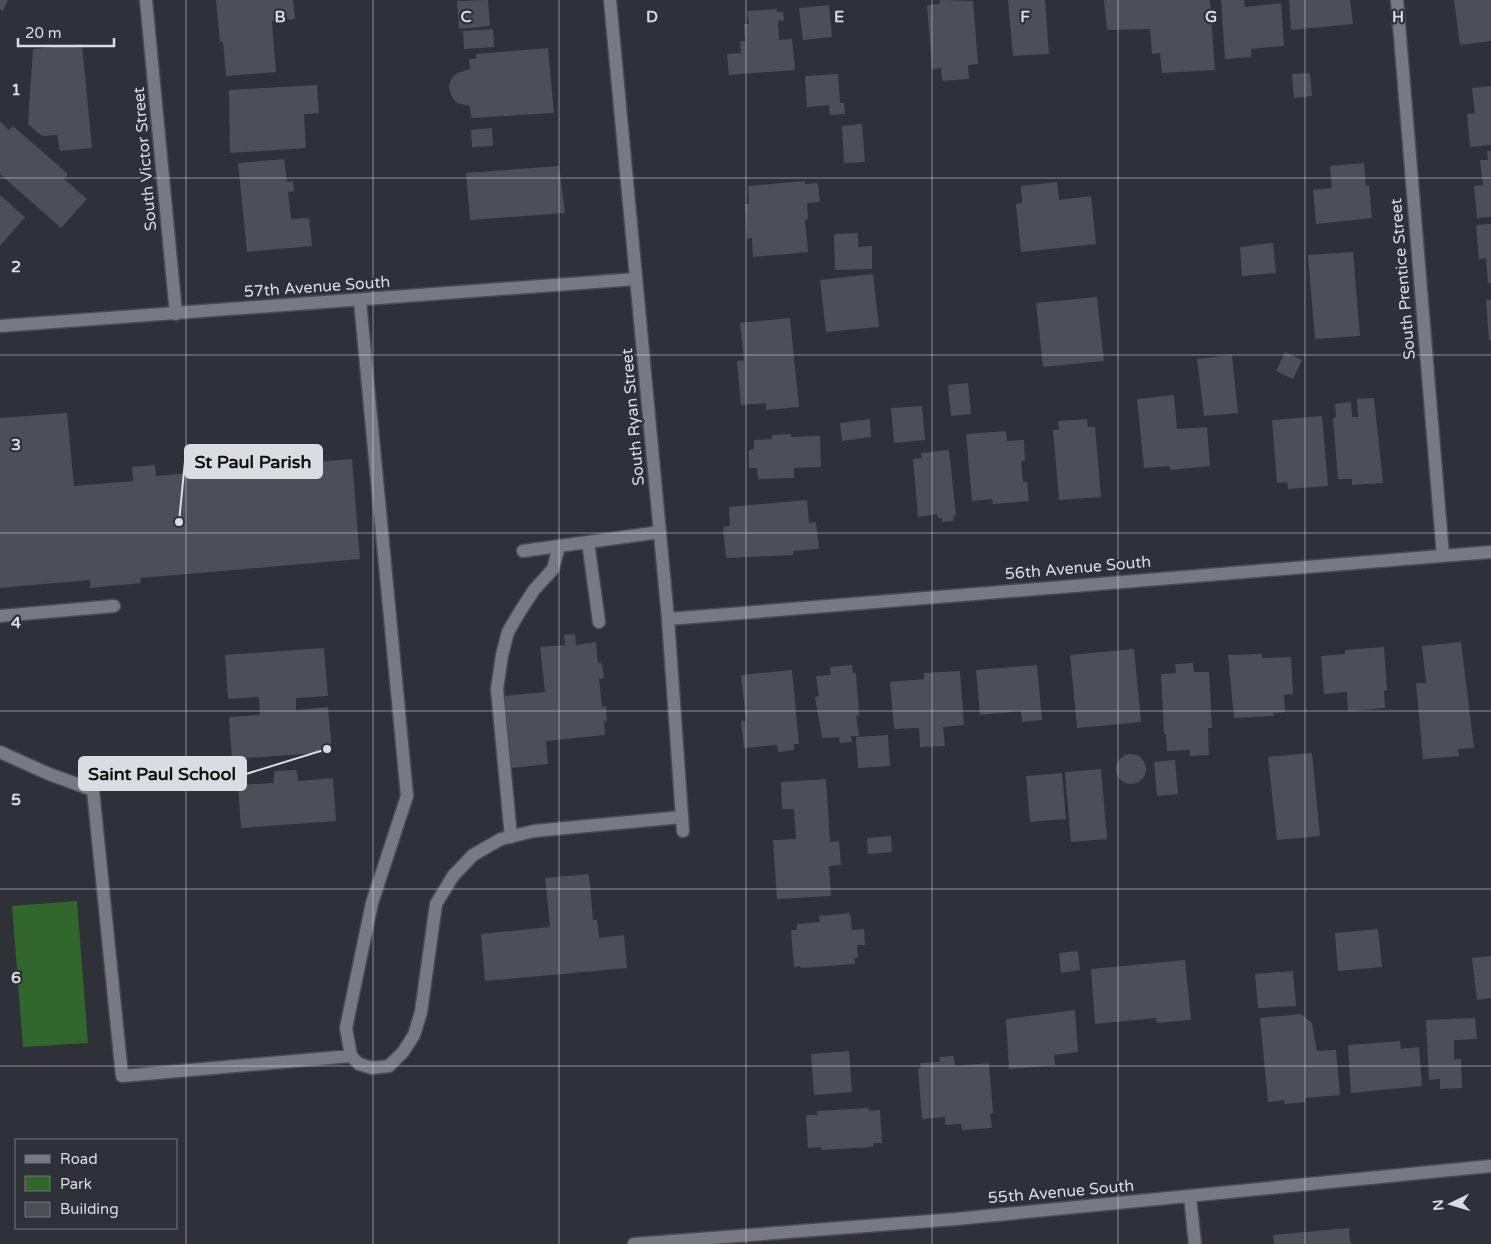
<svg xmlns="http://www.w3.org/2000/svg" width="1491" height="1244" viewBox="0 0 1491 1244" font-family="'Varela Round',sans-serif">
  <rect width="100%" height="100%" fill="#2f3138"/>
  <!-- green -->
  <path fill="#31662d" d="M77 901 88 1043 23 1047 12 906Z"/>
  <!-- building -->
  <path fill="#4d4f56" d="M0 0H8L3 11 0 9Z
    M216 0H293L295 19 272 21 276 72 226 76 223 42H220Z
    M488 0 490 26 459 29 457 1Z
    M940 0 973 1 978 64 968 65 969 79 942 81 941 68 932 69 927 5 940 4Z
    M1008 0H1045L1049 54 1013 56Z
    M1104 0H1210L1215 70 1162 73 1160 53 1152 54 1150 29 1107 30Z
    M1221 0H1244L1245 7 1281 3 1284 46 1251 49V57L1225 59Z
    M1289 0H1350L1353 24 1291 30Z
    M1454 0H1491V41L1460 45Z
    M829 5 832 37 803 40 799 8Z
    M777 9V12H783L784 20 778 21 779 40 792 39 795 70 729 75 727 54 741 53 740 41H745L744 24H749L747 11Z
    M493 29 494 47 464 49 463 31Z
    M82 44 92 148 60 151 57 135 42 136 28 124 33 49Z
    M548 48 554 113 471 118 470 106 457 103 451 95 449 86 451 79 457 73 470 69 469 59H476V54Z
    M1310 73 1312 96 1294 98 1292 74Z
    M838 74 840 103H844L845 114 830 115 829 105 807 107 805 76Z
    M317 85 319 113 304 114 306 148 230 153 229 90Z
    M1491 86V145L1470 147 1467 114 1475 113 1472 88Z
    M0 121 9 130 13 126 68 174 64 179 87 199 61 228 0 174Z
    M862 124 865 162 844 163 842 126Z
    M492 128 493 146 472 147 471 130Z
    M1487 151H1491V217L1477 218 1474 186 1483 185 1480 160H1488Z
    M284 159 287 182 293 181 294 191 288 192 291 219 309 218 312 246 247 252 238 163Z
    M1364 163 1366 186 1369 185 1372 218 1316 224 1313 190 1332 188 1330 166Z
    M559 166 565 213 470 220 466 173Z
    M805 181V184L818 183 820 202 807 203 808 219 805 220 808 252 753 257 752 238 747 239 745 204H749L748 186Z
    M1057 182 1059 200 1091 196 1096 244 1021 252 1016 204 1022 203 1021 186Z
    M0 195 25 217 0 246Z
    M1491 224V283H1488L1486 258 1479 259 1476 225Z
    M858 233V247L872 246V269L835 270 834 234Z
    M1273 243 1276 273 1242 276 1240 247Z
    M1353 252 1360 336 1315 339 1308 255Z
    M873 274 879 327 826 332 820 280Z
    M1097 297 1104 361 1043 367 1036 303Z
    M1486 300H1491V340H1489Z
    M790 318 799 407 766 410V403L741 405 737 361 744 360 740 323Z
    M1285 352 1302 360 1293 379 1276 371Z
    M1232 355 1238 413 1204 416 1197 359Z
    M968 383 971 414 951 416 948 385Z
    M1174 395 1177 429 1207 427 1210 466 1170 470 1169 466 1144 468 1137 399Z
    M1374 398 1383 483 1352 485V479H1338L1333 418 1336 417 1335 404 1351 402 1352 417H1358L1357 399Z
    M922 406 925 440 894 443 891 408Z
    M67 413 74 486 133 481 132 467 155 465 156 476 352 459 360 559 140 578 141 583 90 588V580L0 588V418Z
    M1322 416 1328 486 1288 489 1287 482 1277 483 1272 420Z
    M870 419 871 437 842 441 840 423Z
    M1087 419 1088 427H1095L1101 497 1059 500 1053 430H1059L1058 421Z
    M1006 431 1007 441 1024 440 1025 461H1021L1023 482H1027L1029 501 993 504 992 499 972 501 966 434Z
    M791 434V437L820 436 821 467 794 468V478L758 479 757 468H749V450L754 449V440L772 439V435Z
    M949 450 956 515 953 516 954 521 942 522V518H938L937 514 918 517 913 459 922 458 921 453Z
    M807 500 809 523 816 522 819 549 793 551V555L726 558 723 527 730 526 729 507Z
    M575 634 576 645 596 642 598 663H602L604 678 599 679 602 707 606 706 607 721H604L605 735 546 741 548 764 511 768 504 696 545 692 540 647 565 645 564 635Z
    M1461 642 1474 748 1458 749 1459 756 1423 759 1416 683H1426L1422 646Z
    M1384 647 1387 690 1384 691 1385 708 1348 711 1347 692 1324 694 1321 656 1345 654V650Z
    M324 648 328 696 296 698V710L328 707 332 752 232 759 229 717 260 715 259 697 228 699 225 655Z
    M1134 649 1141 722 1077 728 1070 655Z
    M1262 654V658L1291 657 1293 694 1284 695 1285 712 1273 713 1274 716 1234 718 1228 655Z
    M1193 663 1194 672H1209L1212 728H1208L1209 755 1190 756V750L1167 751 1166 734H1164L1161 674 1176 673 1175 664Z
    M852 665 853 673H856L859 715 856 716 859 736H851L852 742 840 743 839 737 822 738 815 697 819 696 816 676 831 675 830 667Z
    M1037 665 1042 720 1022 722 1021 711 980 715 976 670Z
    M792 670 799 744H794V750L778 752 777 745 744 748 741 721H746L741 675Z
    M960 671 964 725 943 727 945 746 920 747 919 728 894 729 890 682 924 679V673Z
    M888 735 890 766 858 768 856 737Z
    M1312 753 1320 836 1277 840 1268 757Z
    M1116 769a15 15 0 1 1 30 0a15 15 0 1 1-30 0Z
    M1175 760 1178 794 1157 796 1154 762Z
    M1101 769 1107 839 1071 842 1065 772Z
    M297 770 298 781 333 778 336 821 241 828 238 785 274 783V771Z
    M1062 773 1066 819 1030 822 1026 776Z
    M826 779 830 842 839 841 841 865 829 866 831 896 777 899 773 840 796 839 794 809H782L781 782Z
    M891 836 892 852 868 854 867 838Z
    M589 874 593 920H597L599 938 624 935 627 968 485 981 481 934 550 927 545 878Z
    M850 913 852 930 864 929 865 945H857L858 958H854L855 964 801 968 800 966 794 967 791 930H797V924L820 922 819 916Z
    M1378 929 1382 967 1338 971 1335 933Z
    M1078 951 1080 970 1061 973 1059 953Z
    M1491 956V998L1477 1000 1472 958Z
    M1185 960 1191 1020 1157 1023 1156 1018 1095 1024 1091 969Z
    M1293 971 1296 1006 1258 1008 1255 974Z
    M1075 1010 1078 1052 1054 1055 1055 1065 1009 1069 1006 1019Z
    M1301 1014 1312 1023 1317 1051 1336 1050 1340 1095 1305 1098V1102L1285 1104 1284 1100 1268 1102 1260 1018Z
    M1475 1018 1477 1039 1454 1040V1059H1461L1462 1088 1440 1089V1079L1429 1080 1426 1020Z
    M1400 1041 1401 1049 1419 1047 1422 1086 1351 1093 1348 1045Z
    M849 1051 852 1092 814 1095 811 1054Z
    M954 1056 955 1066 989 1063 993 1113 990 1114 992 1128 962 1130 961 1124 945 1125V1117L922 1119 918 1069 921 1068 920 1063 940 1062 939 1057Z
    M869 1108V1111L880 1110 882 1143H873V1147L821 1150V1147L808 1148 806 1115H818L817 1111Z
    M1349 1228 1350 1242 1353 1244H1274L1273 1235Z"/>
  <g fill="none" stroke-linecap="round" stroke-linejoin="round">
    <defs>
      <path id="lane" d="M360 301 407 796 372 903 346 1028 351 1056 359 1064 372 1068 389 1066 403 1052 414 1035 421 1012 436 904 453 876 473 855 501 839 534 831 682 817
        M588 542 599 622
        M523 551 660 532
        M0 616 114 606
        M0 752 49 774 93 790 122 1076 351 1056
        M511 837 497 689 502 655 508 632 519 613 534 590 553 569 559 546"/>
      <path id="street" d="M146 0 176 314
        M610 0 668 619 683 831
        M1397 0 1443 556
        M0 326 636 279
        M668 619 1491 552
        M1190 1196 1195 1244
        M634 1244 956 1219 1491 1166"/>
    </defs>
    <!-- lane casing -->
    <use href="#lane" stroke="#4a4c51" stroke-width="15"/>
    <!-- street casing -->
    <use href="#street" stroke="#4a4c51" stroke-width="15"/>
    <!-- lane -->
    <use href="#lane" stroke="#787a82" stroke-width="12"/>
    <!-- street -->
    <use href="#street" stroke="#787a82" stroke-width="12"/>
  </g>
  <!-- grid -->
  <path fill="none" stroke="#dbdce1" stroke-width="1" stroke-opacity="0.55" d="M186 0V1244M373 0V1244M559 0V1244M746 0V1244M932 0V1244M1118 0V1244M1305 0V1244M0 178H1491M0 355H1491M0 533H1491M0 711H1491M0 889H1491M0 1066H1491"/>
  <g text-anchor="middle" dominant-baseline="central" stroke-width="4.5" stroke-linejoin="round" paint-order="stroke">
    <!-- street labels -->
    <g font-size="16" fill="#dbdce1" stroke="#2f3138">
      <text transform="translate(145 159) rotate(-95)">South Victor Street</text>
      <text transform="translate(1403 279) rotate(-95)">South Prentice Street</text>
      <text transform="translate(317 287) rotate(-4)">57th Avenue South</text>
      <text transform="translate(633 417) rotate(-95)">South Ryan Street</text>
      <text transform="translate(1078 568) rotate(-5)">56th Avenue South</text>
      <text transform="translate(1061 1192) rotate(-5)">55th Avenue South</text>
    </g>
  </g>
  <g font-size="16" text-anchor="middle" font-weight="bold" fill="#dbdce1" stroke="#2f3138" stroke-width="4.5" stroke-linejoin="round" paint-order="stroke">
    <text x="280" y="22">B</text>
    <text x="466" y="22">C</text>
    <text x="652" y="22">D</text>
    <text x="839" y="22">E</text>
    <text x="1025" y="22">F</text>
    <text x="1211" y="22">G</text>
    <text x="1398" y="22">H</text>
    <text x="16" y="95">1</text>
    <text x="16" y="272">2</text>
    <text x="16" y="450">3</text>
    <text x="16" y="628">4</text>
    <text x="16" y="805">5</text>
    <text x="16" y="983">6</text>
  </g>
  <!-- callouts -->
  <path fill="none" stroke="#dbdce1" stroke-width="2" d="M179 522L185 461M327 749L246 774"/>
  <g fill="#dbdce1" stroke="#2f3138" stroke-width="2">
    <circle cx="179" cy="522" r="5"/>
    <circle cx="327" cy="749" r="5"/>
  </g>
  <g fill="#dbdce1" stroke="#dbdce1" stroke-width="2">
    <rect x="185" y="445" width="137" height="33" rx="5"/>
    <rect x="79" y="757" width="167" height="33" rx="5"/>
  </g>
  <g font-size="18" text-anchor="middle" font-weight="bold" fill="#111">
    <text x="253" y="468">St Paul Parish</text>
    <text x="162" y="780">Saint Paul School</text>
  </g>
  <!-- legend -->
  <rect x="15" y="1139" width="162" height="90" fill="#2f3138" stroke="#74757c"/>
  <rect x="25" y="1155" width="25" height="8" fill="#787a82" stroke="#74757c"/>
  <text x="60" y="1164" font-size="15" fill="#dbdce1">Road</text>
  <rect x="25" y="1176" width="25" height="15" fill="#31662d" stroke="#74757c"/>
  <text x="60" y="1189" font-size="15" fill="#dbdce1">Park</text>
  <rect x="25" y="1202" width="25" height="15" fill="#4d4f56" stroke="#74757c"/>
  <text x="60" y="1214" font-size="15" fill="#dbdce1">Building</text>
  <!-- north arrow -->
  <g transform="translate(1451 1204) rotate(265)" stroke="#2f3138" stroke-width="4" paint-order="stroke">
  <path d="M0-4L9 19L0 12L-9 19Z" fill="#dbdce1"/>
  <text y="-8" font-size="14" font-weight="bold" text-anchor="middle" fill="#dbdce1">N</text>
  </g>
  <!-- scale -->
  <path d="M18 38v8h96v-8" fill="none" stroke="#dbdce1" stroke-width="2.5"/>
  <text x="25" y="38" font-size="15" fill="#dbdce1" stroke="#2f3138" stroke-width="4" paint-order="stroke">20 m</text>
</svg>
